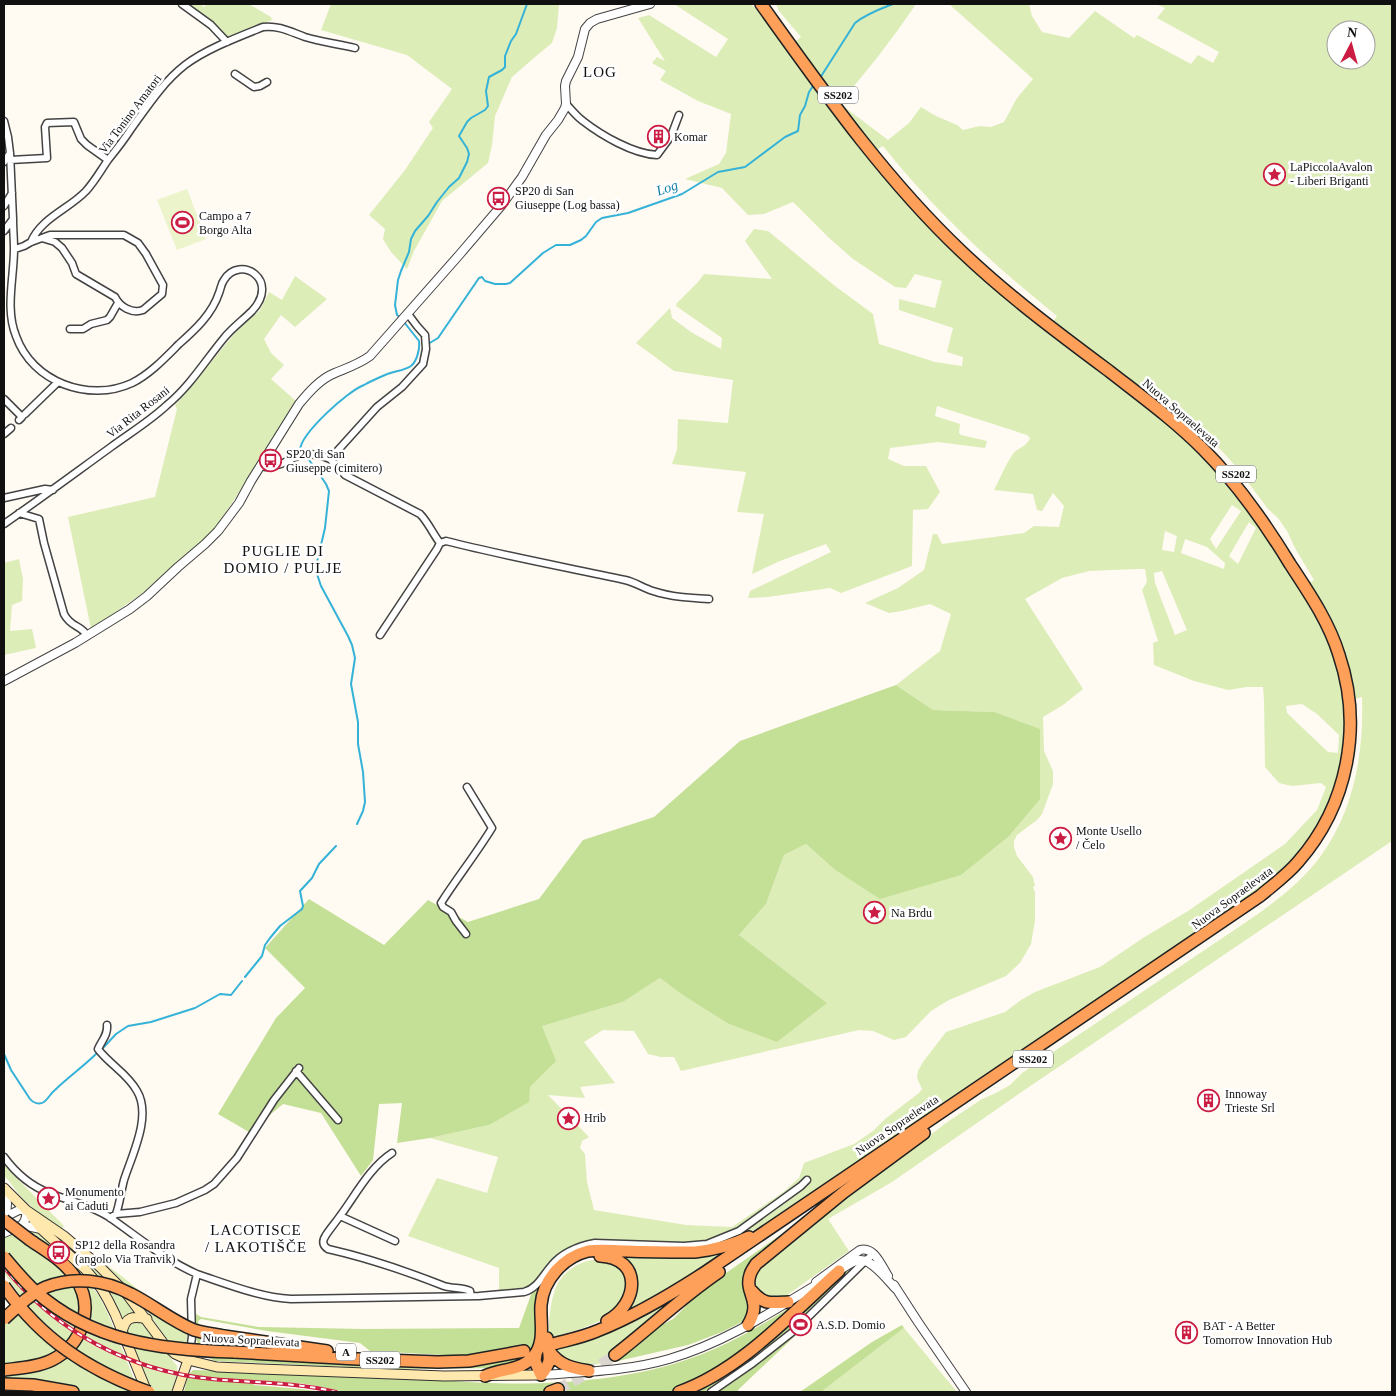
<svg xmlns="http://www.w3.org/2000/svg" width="1396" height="1396" viewBox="0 0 1396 1396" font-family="Georgia,serif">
  <rect width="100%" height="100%" fill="#fffaf2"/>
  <!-- green -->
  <path fill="#ddedb8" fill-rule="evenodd" d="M187 4H200L204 7 206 4H249L271 17 272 20 228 38 208 18Z
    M331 4H559L557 28 552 43 535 57 512 77 495 116 492 145 488 163 442 201 414 251 407 269 391 252 383 239 385 229 369 215 405 170 433 128 429 122 452 89 407 55 321 30Z
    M674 4H751L767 20 787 48 801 37 779 11 776 4H916C893 38 867 72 839 103L888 140 909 123 921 107 936 116 957 125 963 130 980 126 991 127 1004 122 1017 98 1033 79 949 4H1029L1032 16 1042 32 1069 38 1095 11 1134 38 1137 35 1191 64 1198 55 1213 63 1219 52 1157 18 1165 8 1156 4H1392V841L1023 1091 892 1182 828 1219 849 1251 783 1298 766 1300 756 1292 753 1282 757 1270 841 1200 913 1148 946 1123 982 1099 996 1093 1010 1085 1022 1073 1258 914C1280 898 1303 880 1320 857 1354 811 1364 753 1362 697L1344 702 1346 720 1343 762 1330 805 1303 849 1273 882 957 1095C941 1103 929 1112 916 1124L771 1222 739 1237 715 1243 730 1237 809 1178 804 1177 803 1181 737 1230 699 1244 604 1242 531 1286 524 1289 499 1291V1268L408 1236 437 1178 487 1193 498 1157 430 1138 489 1125 530 1087 541 1026 623 1002 660 978 681 994 727 1023 827 1003 739 935 766 904 784 855 806 844 834 869 994 712 933 710 896 685 940 651 951 614 930 604 902 611 889 613 865 603 898 588 924 570 933 534H937L942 544 1024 533 1034 526 1059 527 1064 506 1053 493 1042 511 1037 510 1033 494 994 490C1000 479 1006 463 1013 454 1018 447 1027 447 1030 438L1027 435 937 406 935 416 960 424 959 433 961 435 987 441 985 448 938 442 890 448 888 459 904 466H926L940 492 928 509 913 510 912 566 841 593 830 588 768 597 748 598 750 591 831 552 826 544 780 561 752 574 764 514 737 512 746 472 672 464 677 450 678 419 728 423 733 380 674 371 636 343 670 308 672 318 691 332 721 349 722 338 676 306 677 303 698 282 704 274 772 279 745 241 754 229 768 231 835 286 873 314 879 344 935 362 962 366 963 357 947 352 953 328 899 310V299L935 308 942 281 915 274 906 288 895 287 853 259 828 237 793 202 764 214 748 215 722 188 685 179 719 164 726 153 731 114 698 101 660 80 666 71 652 63 657 57 665 61 638 18 649 15 716 57 728 39ZM1336 30H1366V60H1336ZM883 146C934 210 993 265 1057 316L1047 330 1019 309 972 269 931 230 868 155ZM1144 382 1200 430 1222 451 1238 469 1268 509 1278 518 1287 531 1295 548 1314 580 1301 587 1253 514 1231 491 1223 476 1193 445 1133 395ZM1232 505 1241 511 1216 549 1210 539ZM1249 522 1256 528 1238 564 1229 556ZM1165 531 1177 536 1174 552 1162 550ZM1185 539 1207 547 1225 563 1224 569 1181 553ZM1136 569H1145L1147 582 1142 590 1158 641 1153 643 1154 665 1194 681 1228 690 1247 687H1263L1264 700 1265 767 1279 783 1292 786 1321 783 1326 787 1317 810 1285 844 1188 911 1143 938 1100 967 1035 992 1021 1000 1005 1012 946 1032 923 1062 918 1071 917 1078 922 1089 919 1093 885 1119 873 1131 854 1144 804 1163 799 1178 782 1193 732 1227 686 1225 594 1210 587 1182 585 1154 580 1148 582 1141 589 1137 548 1095 585 1098 580 1087 615 1083 584 1042 603 1030 634 1031 648 1054 661 1057H674L681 1071 859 1030 873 1031 894 1040 906 1037 931 1011 949 1000 1006 976 1020 963 1031 944 1035 921V892L1033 887 1035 886 1033 877 1017 856 1014 847V841L1017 835 1037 820 1042 814 1053 784V771L1044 751 1043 717 1063 705 1083 689 1025 599 1062 578 1089 571ZM1162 571 1187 630 1175 635 1155 583 1154 573ZM1302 704 1317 714 1339 735 1338 753 1328 752 1287 713 1286 706Z
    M295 276 327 299 295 327 281 315 264 339 271 353 284 365 271 379 296 401 290 411 253 471 214 530 187 556 144 592 91 629 68 517 155 497 177 409 175 405 186 393 225 345 239 329 260 310 269 292 282 300Z
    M19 559 23 579 22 601 12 605 10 631 32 629 36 648 4 655V563Z
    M4 1165 64 1226 62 1229C47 1219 33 1210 21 1197 15 1190 11 1182 4 1176Z
    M24 1228 41 1232 84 1276 99 1296 108 1314 136 1384 138 1392H4V1311L19 1294 4 1273V1237L19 1229Z
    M60 1239 121 1293 138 1314 122 1322 59 1240Z
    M732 1249 685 1280 622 1316 635 1285 611 1253Z
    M94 1256 123 1277 147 1297 187 1322V1339L183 1355 167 1339 144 1307 127 1287Z
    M600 1259C612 1260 623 1265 627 1277 640 1316 577 1330 551 1338L554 1349C576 1342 598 1335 619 1325 644 1313 667 1299 691 1286H693L654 1320 613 1352 617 1359 618 1361C602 1363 583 1368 568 1363 562 1361 556 1357 553 1351 545 1337 550 1293 560 1280 569 1267 584 1260 600 1259Z
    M138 1321 143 1323 177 1366C178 1376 175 1384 171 1392H151L126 1331 130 1322Z
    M904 1328 957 1392H821Z"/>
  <!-- forest -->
  <path fill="#c4df96" d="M896 685 933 710 994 712 1040 729V799L1009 836 961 875 880 899 834 869 806 844 784 855 766 904 739 935 827 1003 777 1042 727 1023 681 994 660 978 623 1002 542 1026 556 1061 530 1087 529 1102 489 1125 430 1138 397 1143 402 1103 379 1104 373 1160 361 1176 321 1113 283 1104 249 1132 218 1114 276 1018 305 988 265 948 309 899 384 945 428 900 468 922 539 899 583 840 654 817 740 741Z
    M808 1217 755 1261 751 1303 748 1319 722 1332 688 1345 618 1361 617 1359 655 1329 673 1319 685 1307 696 1294 786 1231Z
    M597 1247 555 1267 537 1341 529 1356 501 1368 390 1369V1364H479L525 1357 522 1344 492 1352 463 1356 370 1351 360 1343 267 1331 201 1319 198 1321 199 1326 367 1363 370 1368 215 1361C212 1359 207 1358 204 1355 194 1346 196 1327 196 1314L201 1317 259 1327 364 1329 519 1328 532 1292 537 1288 552 1268Z
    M856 1264V1267L829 1290 814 1307 785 1334 732 1375 704 1392H687L696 1388Z
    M789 1308V1313L740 1354 698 1381 668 1392H557L556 1386 540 1392H345L306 1384 254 1380V1385L301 1389 323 1392H184L188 1375 193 1370 411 1377C498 1387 599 1388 683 1361 720 1349 756 1329 789 1308Z
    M816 1316 739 1389 737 1392H716L774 1352Z
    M902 1325 904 1328 821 1392H800L872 1342Z"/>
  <!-- pitch -->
  <path fill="#ecf4cb" d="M187 189 206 239 177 250 157 200Z"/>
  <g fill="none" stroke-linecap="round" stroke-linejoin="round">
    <!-- stream -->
    <path stroke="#34b2d7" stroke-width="2" d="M820 78 855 23C866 14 880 9 893 4
      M401 318 397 315 395 305 398 280 401 271 409 252 411 239 415 231 428 216 437 202 449 187 459 178 467 162 469 154 467 148 459 136 467 122 471 118 485 110 488 106 486 91 489 77 502 70 505 67V56L511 41 516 34 527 4
      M428 344 438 338 479 278 482 277 485 281 495 284H506L510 283 543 253 551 248 556 245H570L581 240 586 236 596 222 602 218 628 213 682 194 718 172 745 167 785 137 798 131 800 115 805 106 809 92 813 86
      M300 450C301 433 348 391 364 385 371 381 378 378 385 375 393 371 404 371 411 366 417 361 420 349 419 341L404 322
      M302 456 309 460 318 472 326 484 329 491 325 528 317 562V574L321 586 348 636 352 645 355 658 351 684 358 722V744L363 772 365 802 363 811 357 824
      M245 977 262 956 265 945 270 938 280 926 302 909 303 906 300 891 312 878 319 864 336 846
      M103 1048 116 1034 128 1026 151 1022 195 1008 220 994 231 995 242 981
      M4 1054 11 1070 30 1099C33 1103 39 1105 44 1102 48 1099 51 1093 55 1090 68 1077 83 1067 97 1053"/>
    <!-- trunk-tunnel -->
    <path stroke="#dbd7d0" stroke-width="11" stroke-dasharray="11 5.5" stroke-linecap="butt" d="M558 1389 590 1372 615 1355"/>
    <defs>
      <path id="minor" d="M182 4 211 25 227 42
        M235 74 254 87 260 86 267 82
        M566 104C571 109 576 116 583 121 601 135 633 154 657 155L671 136 679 115
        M4 121 8 137 10 153C11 175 12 197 13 219 13 229 14 239 14 249 14 278 5 309 16 336 32 382 89 403 132 383 150 374 165 358 179 344 196 329 212 314 219 293 221 288 221 284 224 280 240 254 281 280 252 311 243 320 232 328 224 338 205 361 190 386 167 405 150 421 130 433 111 447 75 473 40 499 4 524
        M10 160 47 158 45 127 47 123 74 122 81 139 87 145 108 160
        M4 162 10 153
        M4 206 12 193
        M4 231 13 219
        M31 242C41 218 69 209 86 191 95 181 101 170 108 160 116 150 124 140 131 129 147 107 163 82 185 65 206 49 238 37 263 27 278 25 291 32 305 37 321 42 339 44 355 48
        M15 249 24 246 31 242 50 235H124L138 243 146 254 163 285 162 294 143 310C132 314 120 307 115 297L76 274 72 263 62 248 55 242 42 238
        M70 329H83L91 324 107 320 110 317 118 303
        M4 399 22 417 19 420
        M25 414 58 382
        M4 434 11 428
        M330 459 377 407 402 387 423 364 426 349 425 335 417 326 408 314
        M261 465 265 467H270L281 464 304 453 322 456 330 459 345 475 420 514C428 522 433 534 440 543
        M4 498 45 489 53 490
        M19 513 39 519 44 543 64 614C71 628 82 625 87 636
        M440 543 446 541C505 556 565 567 625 580 635 582 643 588 653 591 671 597 690 598 709 599
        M380 635 437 549 440 543
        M466 934 456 921 451 912 443 907 441 903C457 878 476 854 492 828L467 787
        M107 1025C108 1035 102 1040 98 1049 109 1064 128 1074 137 1091 152 1116 132 1155 124 1180 121 1191 120 1203 116 1214
        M296 1071 338 1120
        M392 1153C370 1167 355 1196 340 1216 335 1223 330 1229 326 1235 322 1241 322 1245 328 1249 368 1258 406 1271 444 1286 453 1289 462 1287 470 1291L471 1296
        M4 1157C15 1172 31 1186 49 1193 69 1201 91 1205 109 1217 138 1237 165 1260 197 1274L191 1299 192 1337 190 1351
        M340 1216 395 1241
        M110 1218 116 1214 140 1212 176 1203 205 1190 214 1184 237 1158 274 1100 299 1068
        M197 1274C227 1284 259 1297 291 1299L479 1296 524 1292C538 1288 543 1275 552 1265 563 1252 579 1246 595 1243L684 1246 707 1244 739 1231 801 1186 807 1180
        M711 1392 753 1363 795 1330 866 1260 874 1254"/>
      <path id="tertiary" d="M4 681 75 643 130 609 147 596 178 567 205 544 218 531 239 503 251 481 299 404C309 392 320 379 335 373 347 368 359 364 370 356L460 254 501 206 522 177 546 135 558 120 565 108 566 104 565 86 566 81 578 57 585 29 590 23 597 19 650 4
        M5 1189 7 1203 6 1219
        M7 1216 19 1210H26C27 1216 26 1220 22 1225
        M4 1233 22 1225 41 1229
        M835 1273C843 1269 851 1261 860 1260 872 1259 888 1281 896 1289
        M816 1282 860 1250C874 1246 881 1265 888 1276
        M894 1285 918 1322 966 1392
        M541 1375C584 1372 628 1371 669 1359 724 1343 773 1311 821 1282"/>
      <path id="secondary" d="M4 1188 26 1210 64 1236 99 1266 126 1293 164 1344 175 1354 188 1360 217 1367 261 1369 444 1376 541 1375
        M31 1216 41 1229 86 1270 101 1288 108 1300 115 1314 147 1392
        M122 1333C125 1316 133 1316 147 1319
        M177 1392 188 1360"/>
      <path id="trunk" d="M600 1256C643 1258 639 1304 607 1321
        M752 1291C764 1305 770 1303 788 1302
        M748 1325C763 1300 744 1294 750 1275 751 1271 754 1267 756 1264L844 1192 924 1133
        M224 1336 327 1351
        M553 1344C568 1340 583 1337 597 1331 635 1316 670 1295 704 1273L1260 896C1273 885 1287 875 1298 862 1348 805 1363 726 1339 655 1329 622 1309 593 1290 564 1265 523 1237 483 1203 449 1174 420 1141 396 1109 371 1058 333 1007 295 961 251 884 178 822 89 761 4
        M234 1352 357 1359 438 1362 469 1361 524 1351
        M550 1352C560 1366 573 1368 589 1371
        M536 1354 535 1361 541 1375C554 1359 548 1357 547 1338
        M615 1355C650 1328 682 1297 719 1272
        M4 1370C20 1368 38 1367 52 1360 82 1345 95 1308 76 1279 66 1262 46 1251 30 1240
        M485 1376C503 1368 524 1371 536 1353 545 1339 540 1320 541 1305 543 1279 564 1257 588 1251 601 1249 614 1251 627 1251 649 1252 672 1252 695 1252 714 1250 732 1245 749 1237
        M4 1384 33 1385 73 1392
        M550 1392 558 1389
        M679 1392C741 1370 791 1314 839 1271"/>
    </defs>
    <!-- minor casing -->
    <use href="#minor" stroke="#434343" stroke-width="9"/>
    <!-- tertiary casing -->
    <use href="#tertiary" stroke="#434343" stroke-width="10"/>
    <!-- secondary casing -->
    <use href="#secondary" stroke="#323232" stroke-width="11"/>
    <!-- trunk casing -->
    <use href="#trunk" stroke="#212121" stroke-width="14"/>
    <!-- minor -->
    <use href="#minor" stroke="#fff" stroke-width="6"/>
    <!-- tertiary -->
    <use href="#tertiary" stroke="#fff" stroke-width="8"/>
    <!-- secondary -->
    <use href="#secondary" stroke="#ffe8ad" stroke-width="9"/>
    <!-- trunk -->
    <use href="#trunk" stroke="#fea05a" stroke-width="11"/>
    <defs>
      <path id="rail" d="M4 1267C56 1332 130 1371 212 1379 254 1383 296 1382 336 1392"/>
    </defs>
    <!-- rail casing -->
    <use href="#rail" stroke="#cb1c43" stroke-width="4"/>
    <!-- rail -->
    <use href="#rail" stroke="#fff" stroke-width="2" stroke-dasharray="5.5" stroke-linecap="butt"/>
    <defs>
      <path id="trunk-bridge" d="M4 1220 30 1240
        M4 1257C14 1269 24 1281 35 1291 92 1342 161 1350 234 1352
        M4 1286C41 1339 88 1370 149 1392
        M4 1319C17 1307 30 1294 46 1287 74 1276 105 1280 131 1294 153 1305 172 1321 194 1330 204 1333 214 1334 224 1336"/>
    </defs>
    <!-- trunk-bridge casing -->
    <use href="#trunk-bridge" stroke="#212121" stroke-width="14" stroke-linecap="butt"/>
    <!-- trunk-bridge -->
    <use href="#trunk-bridge" stroke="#fea05a" stroke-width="11"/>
  </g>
  <!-- icons -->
  <defs>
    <symbol id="building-ring" viewBox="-11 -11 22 22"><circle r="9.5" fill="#fff" stroke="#cb1c43" stroke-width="1.5"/><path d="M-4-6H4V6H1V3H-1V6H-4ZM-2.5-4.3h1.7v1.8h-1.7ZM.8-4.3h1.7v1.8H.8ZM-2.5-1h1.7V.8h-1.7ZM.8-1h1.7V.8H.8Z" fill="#cb1c43"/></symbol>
    <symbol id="sight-ring" viewBox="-11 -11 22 22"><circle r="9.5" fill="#fff" stroke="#cb1c43" stroke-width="1.5"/><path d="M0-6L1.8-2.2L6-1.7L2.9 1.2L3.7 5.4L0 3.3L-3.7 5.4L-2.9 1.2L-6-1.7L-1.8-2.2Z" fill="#cb1c43"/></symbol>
    <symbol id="bus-ring" viewBox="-11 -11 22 22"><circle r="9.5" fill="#fff" stroke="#cb1c43" stroke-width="1.5"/><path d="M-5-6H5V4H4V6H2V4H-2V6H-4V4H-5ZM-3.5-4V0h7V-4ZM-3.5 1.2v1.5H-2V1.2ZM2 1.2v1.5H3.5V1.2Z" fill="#cb1c43"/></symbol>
    <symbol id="stadium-ring" viewBox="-11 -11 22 22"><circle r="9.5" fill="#fff" stroke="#cb1c43" stroke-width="1.5"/><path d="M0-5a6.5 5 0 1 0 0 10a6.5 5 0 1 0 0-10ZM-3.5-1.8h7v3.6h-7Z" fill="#cb1c43"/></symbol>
  </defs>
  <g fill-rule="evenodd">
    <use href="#building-ring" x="646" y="124" width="25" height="25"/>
    <use href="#sight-ring" x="1262" y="162" width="25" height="25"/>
    <use href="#bus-ring" x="486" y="186" width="25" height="25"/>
    <use href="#stadium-ring" x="170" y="210" width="25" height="25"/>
    <use href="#bus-ring" x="258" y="448" width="25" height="25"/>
    <use href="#sight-ring" x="1048" y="826" width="25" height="25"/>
    <use href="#sight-ring" x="862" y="900" width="25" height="25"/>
    <use href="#building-ring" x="1196" y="1088" width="25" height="25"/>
    <use href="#sight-ring" x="556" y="1106" width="25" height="25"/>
    <use href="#sight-ring" x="36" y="1186" width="25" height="25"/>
    <use href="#bus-ring" x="46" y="1240" width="25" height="25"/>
    <use href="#stadium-ring" x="788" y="1312" width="25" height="25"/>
    <use href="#building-ring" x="1174" y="1320" width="25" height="25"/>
  </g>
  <g text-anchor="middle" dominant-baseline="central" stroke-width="5" stroke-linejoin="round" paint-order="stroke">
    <!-- shield labels -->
    <g fill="#fff" stroke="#585858" stroke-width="1">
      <rect x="818" y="86.5" width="40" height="17" rx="4"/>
      <rect x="1216" y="465.5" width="40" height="17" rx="4"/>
      <rect x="1013" y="1050.5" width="40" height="17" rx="4"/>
      <rect x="336" y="1343.5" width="20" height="17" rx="4"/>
      <rect x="360" y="1351.5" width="40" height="17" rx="4"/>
    </g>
    <g font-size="11" font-weight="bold" fill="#101010">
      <text x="838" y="95">SS202</text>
      <text x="1236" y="474">SS202</text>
      <text x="1033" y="1059">SS202</text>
      <text x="346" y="1352">A</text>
      <text x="380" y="1360">SS202</text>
    </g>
    <!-- street labels -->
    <g font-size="12" fill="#101010" stroke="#fff">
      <text transform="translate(130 114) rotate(-53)">Via Tonino Amatori</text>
      <text transform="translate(138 412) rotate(-38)">Via Rita Rosani</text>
      <text transform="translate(1181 413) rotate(41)">Nuova Sopraelevata</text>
      <text transform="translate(1232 898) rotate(-36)">Nuova Sopraelevata</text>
      <text transform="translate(897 1125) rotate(-34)">Nuova Sopraelevata</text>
      <text transform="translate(251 1340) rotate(3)">Nuova Sopraelevata</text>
    </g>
    <!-- poi labels -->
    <g font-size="12" fill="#101010" stroke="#fff" text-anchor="start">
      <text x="674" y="137">Komar</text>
      <text x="1290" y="167">LaPiccolaAvalon<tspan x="1290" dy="14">- Liberi Briganti</tspan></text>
      <text x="515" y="191">SP20 di San<tspan x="515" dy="14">Giuseppe (Log bassa)</tspan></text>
      <text x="199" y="216">Campo a 7<tspan x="199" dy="14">Borgo Alta</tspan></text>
      <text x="286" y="454">SP20 di San<tspan x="286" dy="14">Giuseppe (cimitero)</tspan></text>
      <text x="1076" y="831">Monte Usello<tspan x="1076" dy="14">/ Čelo</tspan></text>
      <text x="891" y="913">Na Brdu</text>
      <text x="1225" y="1094">Innoway<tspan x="1225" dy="14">Trieste Srl</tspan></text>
      <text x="584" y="1118">Hrib</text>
      <text x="65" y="1192">Monumento<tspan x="65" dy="14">ai Caduti</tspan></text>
      <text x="75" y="1245">SP12 della Rosandra<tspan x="75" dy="14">(angolo Via Tranvik)</tspan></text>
      <text x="816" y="1325">A.S.D. Domio</text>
      <text x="1203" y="1326">BAT - A Better<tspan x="1203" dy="14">Tomorrow Innovation Hub</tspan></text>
    </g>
    <!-- water labels -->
    <g font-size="14" font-style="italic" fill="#0e7ca4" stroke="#fff">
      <text transform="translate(667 188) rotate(-19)">Log</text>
    </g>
    <!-- quarter labels -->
    <g font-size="15" letter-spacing="1" fill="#101010" stroke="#fff">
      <text x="600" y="72">LOG</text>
      <text x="283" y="551">PUGLIE DI<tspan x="283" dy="17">DOMIO / PULJE</tspan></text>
      <text x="256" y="1230">LACOTISCE<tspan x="256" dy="17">/ LAKOTIŠČE</tspan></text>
    </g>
  </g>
  <!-- border -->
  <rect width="1396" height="1396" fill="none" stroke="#101010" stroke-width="10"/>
  <!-- north arrow -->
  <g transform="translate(1351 45) rotate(6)"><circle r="24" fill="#ffffff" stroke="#9f9f9f"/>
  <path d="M0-4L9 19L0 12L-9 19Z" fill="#cb1c43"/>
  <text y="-8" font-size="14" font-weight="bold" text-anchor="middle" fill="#101010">N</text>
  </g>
</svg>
